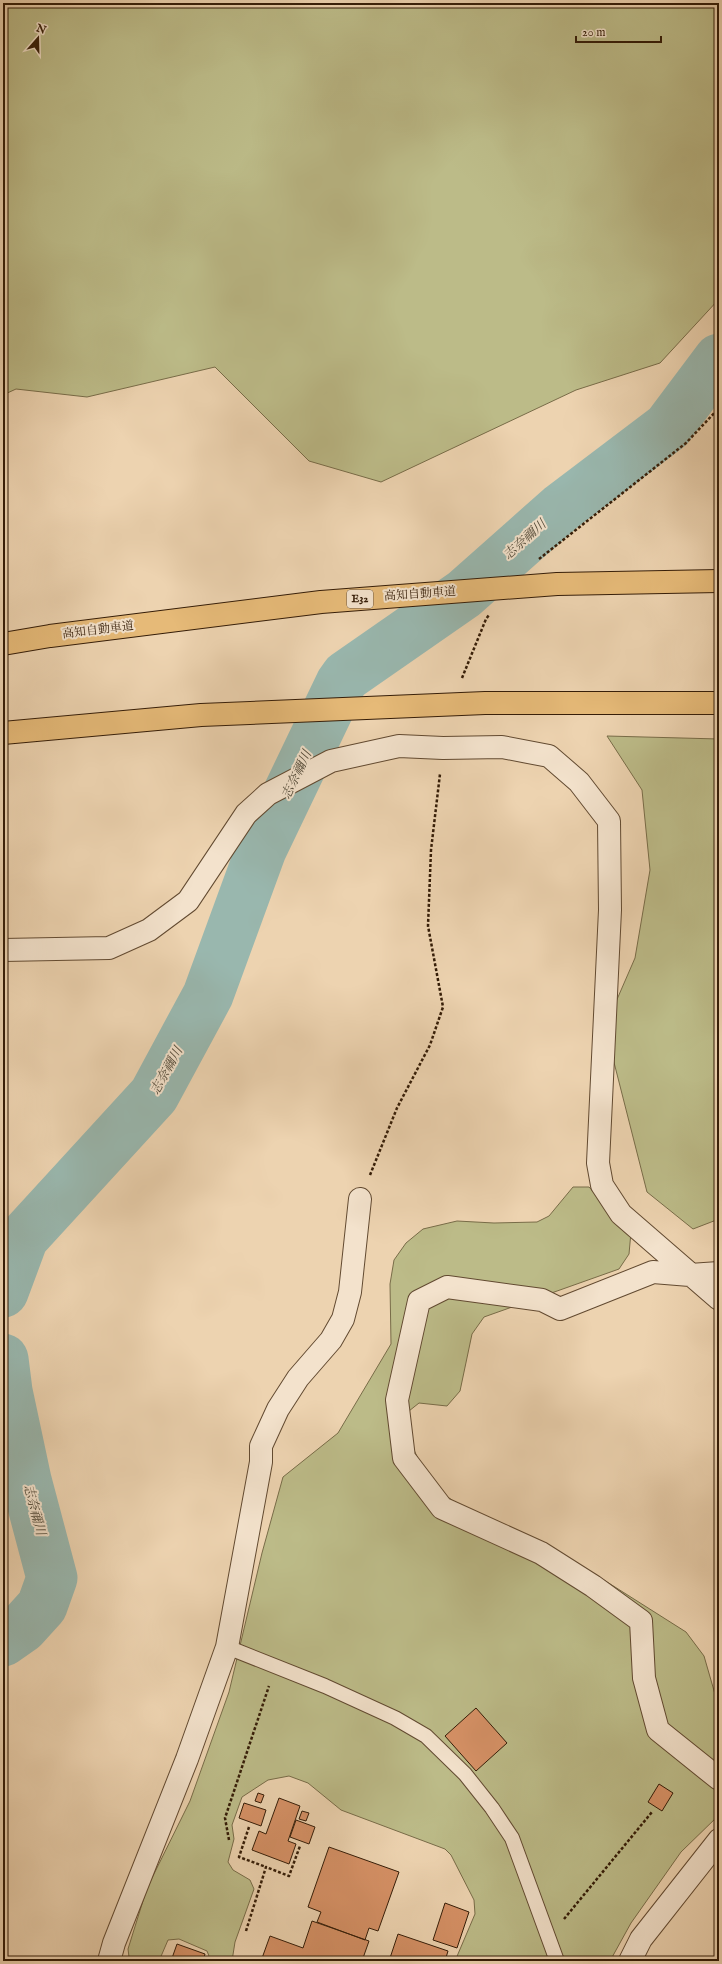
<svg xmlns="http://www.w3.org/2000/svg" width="722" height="1964" viewBox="0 0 722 1964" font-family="'IM FELL English','Noto Serif JP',serif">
  <rect width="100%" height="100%" fill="#edd3b0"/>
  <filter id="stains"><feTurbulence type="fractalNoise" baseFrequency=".005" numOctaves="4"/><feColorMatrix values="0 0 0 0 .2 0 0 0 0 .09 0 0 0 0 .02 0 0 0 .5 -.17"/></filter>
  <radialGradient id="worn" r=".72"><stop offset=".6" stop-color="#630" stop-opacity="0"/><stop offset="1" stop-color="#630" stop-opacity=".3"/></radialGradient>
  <!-- green -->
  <path fill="#bcbb88" stroke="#786c48" d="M3 3H719V299L660 363 576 390 381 482 309 461 215 367 87 397 16 389 3 395Z
    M607 736 719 739V1219L693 1229 647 1192 605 1027 635 958 650 870 642 790Z
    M573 1187H589L631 1232 629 1254 619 1269 484 1317 472 1334 460 1391 447 1406 419 1403 409 1411 406 1433 430 1484 456 1503 596 1575 686 1632 704 1656 719 1708V1815L681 1852 631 1923 610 1961H455L475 1914 474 1900 451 1855 445 1849 341 1810 308 1783 289 1776 268 1780 242 1797 232 1825 234 1839 228 1862 233 1870 250 1880 254 1889 235 1942 232 1961H207L209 1956 207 1951 179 1939 168 1940 159 1961H141L129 1957 128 1949 147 1888 190 1801 229 1692 262 1553 283 1477 338 1433 391 1344 390 1284 394 1260 406 1243 423 1229 457 1221 494 1223 537 1222 549 1216Z"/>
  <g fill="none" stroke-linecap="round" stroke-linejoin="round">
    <!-- river -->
    <path stroke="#99b7ae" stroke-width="51" d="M3 1292 23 1238 154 1095 208 995 261 850 341 683 346 676 464 594 561 508 668 427 719 359
      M3 1359 7 1391 26 1480 52 1578 42 1606 23 1627 3 1641"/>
  </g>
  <!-- building -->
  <path fill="#d69166" stroke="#341c07" d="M476 1708 507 1743 476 1771 445 1736Z
    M659 1784 673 1793 662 1811 648 1802Z
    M258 1793 264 1795 261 1803 255 1801Z
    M279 1798 300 1806 288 1841 296 1844 289 1864 252 1850 259 1831 266 1834Z
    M244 1803 266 1810 261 1826 239 1818Z
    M302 1811 309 1813 306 1821 299 1819Z
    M296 1820 315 1827 309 1844 290 1837Z
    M329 1847 399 1872 378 1931 369 1928 365 1940 317 1922 321 1912 308 1907Z
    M445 1903 469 1912 457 1948 433 1940Z
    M312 1921 369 1941 362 1961H261L270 1936 303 1948Z
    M398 1934 448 1951 445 1961H389Z
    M177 1944 205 1954 203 1961H171Z"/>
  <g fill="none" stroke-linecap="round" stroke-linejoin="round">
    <defs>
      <path id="lane" d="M227 1647 325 1686 395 1718 426 1736 465 1774 492 1808 512 1838 557 1961"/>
      <path id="street" d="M3 950 109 948 149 930 188 901 246 814 268 794 331 761 399 746 443 748 502 747 549 756 579 782 609 821 610 910 598 1163 602 1185 621 1214 719 1299
        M719 1273 690 1275 653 1272 560 1309 542 1300 447 1287 419 1301 397 1400 404 1458 442 1508 541 1553 593 1586 641 1621 644 1678 658 1730 719 1779
        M109 1961 114 1943 187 1759 227 1647 261 1462V1446L278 1409 298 1378 331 1340 343 1319 350 1292 360 1199
        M630 1961 641 1939 719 1840"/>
    </defs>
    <!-- lane casing -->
    <use href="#lane" stroke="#624a31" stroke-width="16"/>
    <!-- street casing -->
    <use href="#street" stroke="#624a31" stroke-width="24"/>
    <!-- path -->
    <path stroke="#341c07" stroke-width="2.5" stroke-dasharray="3 2" stroke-linecap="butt" d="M539 559 686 443 719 408
      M462 678 486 619 489 615
      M370 1175 397 1108 430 1045 443 1007 428 926 431 850 440 774
      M249 1827 239 1857 266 1867
      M229 1840 225 1818 269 1686
      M564 1919 652 1812
      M246 1931 266 1867 289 1876 300 1846"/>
    <!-- lane -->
    <use href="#lane" stroke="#f3e2cc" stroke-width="14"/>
    <!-- street -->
    <use href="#street" stroke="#f3e2cc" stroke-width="22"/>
    <defs>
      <path id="highway-bridge" d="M3 644 50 636 321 602 557 584 719 581
        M3 733 201 715 485 703H719"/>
    </defs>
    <!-- highway-bridge casing -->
    <use href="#highway-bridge" stroke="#341c07" stroke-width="24" stroke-linecap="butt"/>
    <!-- highway-bridge -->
    <use href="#highway-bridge" stroke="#e6ba78" stroke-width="22"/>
  </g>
  <g text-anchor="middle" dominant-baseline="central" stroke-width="4" stroke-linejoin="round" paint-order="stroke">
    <!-- shield labels -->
    <rect fill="#f3e2cc" stroke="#6d5742" stroke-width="1" x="347" y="590" width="26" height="18" rx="3"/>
    <g font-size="11" font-weight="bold" fill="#341c07">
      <text x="360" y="599">E32</text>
    </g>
    <!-- street labels -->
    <g font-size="12" fill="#341c07" stroke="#f3e2cc">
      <text transform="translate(420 594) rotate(-4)">高知自動車道</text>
      <text transform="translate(98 630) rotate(-7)">高知自動車道</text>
    </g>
    <!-- water labels -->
    <g font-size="13" font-style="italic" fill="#524a39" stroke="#f3e2cc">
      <text transform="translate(525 540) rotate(-42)">志奈禰川</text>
      <text transform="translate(297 775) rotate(-64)">志奈禰川</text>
      <text transform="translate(167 1071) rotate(-61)">志奈禰川</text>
      <text transform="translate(34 1510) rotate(75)">志奈禰川</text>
    </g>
  </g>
  <!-- margin -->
  <rect width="722" height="1964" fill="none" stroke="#edd3b0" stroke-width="16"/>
  <rect x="4" y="4" width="714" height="1956" fill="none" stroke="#341c07" stroke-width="2"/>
  <rect x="8" y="8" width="706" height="1948" fill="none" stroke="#341c07"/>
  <!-- north arrow -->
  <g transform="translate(38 38) rotate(20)" stroke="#f3e2cc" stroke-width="3" paint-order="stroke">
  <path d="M0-3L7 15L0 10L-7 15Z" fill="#341c07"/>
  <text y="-6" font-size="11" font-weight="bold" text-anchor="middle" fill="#341c07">N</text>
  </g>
  <!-- scale -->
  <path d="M576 36v6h85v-6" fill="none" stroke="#341c07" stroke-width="2"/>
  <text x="582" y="36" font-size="12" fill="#341c07" stroke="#f3e2cc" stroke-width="3" paint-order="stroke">20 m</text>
  <rect width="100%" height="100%" filter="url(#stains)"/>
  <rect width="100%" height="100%" fill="url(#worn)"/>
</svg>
